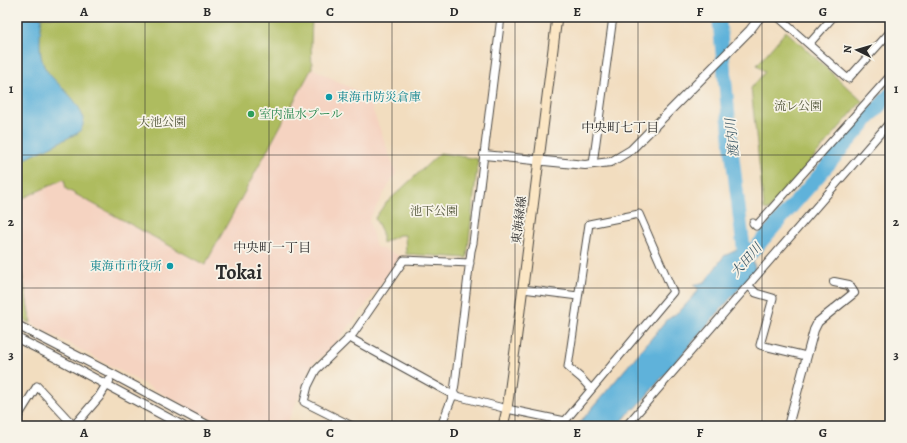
<svg xmlns="http://www.w3.org/2000/svg" width="907" height="443" viewBox="0 0 907 443" font-family="Alegreya,'Noto Serif JP',serif">
  <rect width="100%" height="100%" fill="#f7f3e8"/>
  <filter id="ink" filterUnits="userSpaceOnUse"><feTurbulence type="fractalNoise" baseFrequency=".025" numOctaves="2"/><feDisplacementMap in="SourceGraphic" scale="8" xChannelSelector="R" yChannelSelector="G"/><feConvolveMatrix kernelMatrix="1 2 1 2 8 2 1 2 1" color-interpolation-filters="sRGB"/></filter>
  <filter id="wash" filterUnits="userSpaceOnUse"><feTurbulence type="fractalNoise" baseFrequency=".012" numOctaves="4" result="noise"/><feDisplacementMap in="SourceGraphic" scale="16" xChannelSelector="R" yChannelSelector="G"/><feGaussianBlur stdDeviation="0.9" result="paint"/><feColorMatrix in="noise" values="0 0 0 0 0 0 0 0 0 0 0 0 0 0 0 0 0 1.4 0 .05"/><feComposite in="paint" operator="in"/></filter>
  <g filter="url(#wash)">
    <rect width="100%" height="100%" fill="#f2ddbf"/>
    <!-- built -->
    <path fill="#f5d3c1" d="M312 68 368 97 396 173 369 219 376 247 401 256 360 313 335 344 312 365 286 426H222L31 323 17 247V201L64 179 205 264Z"/>
    <!-- park -->
    <path fill="#aebc5e" stroke="#6c7444" d="M17 17H312L311 45 312 68 205 265 66 189 64 179 17 201Z
      M786 31 862 101 769 210 764 209 751 88 765 72 757 65Z
      M440 153 478 159 467 258 406 254 405 235H399L382 243V232L375 218 385 204Z
      M17 247 31 323 17 317Z"/>
    <!-- water -->
    <path fill="#5eb2da" stroke="#446e82" d="M17 17H42C40 30 38 54 44 66 53 84 86 102 83 125 82 128 80 131 78 133L17 163Z
      M750 244 755 270 635 409 633 408 618 426H577L667 320 681 310 698 291V288L693 285 705 282 724 256Z"/>
    <g fill="none" stroke-linecap="round" stroke-linejoin="round">
      <!-- river -->
      <path stroke="#5eb2da" stroke-width="14" d="M719 17 732 153 745 260
        M739 267 890 94"/>
    </g>
  </g>
  <g filter="url(#ink)">
    <g fill="none" stroke-linecap="round" stroke-linejoin="round">
      <defs>
        <path id="minor" d="M778 17 848 79 890 32
          M809 44 833 17
          M593 164 613 17
          M753 223 756 226 890 76
          M749 286 756 293 773 298 760 345 806 356
          M523 289 578 296
          M348 337 453 395 507 409 565 421 673 292 639 214 589 224 568 367 581 378 591 389
          M17 418 37 386 74 426
          M352 426 304 402 308 386 316 370 353 334 404 260 470 263
          M441 426 453 395 455 384 471 251 473 243 501 17
          M626 426 890 122"/>
        <path id="tertiary" d="M484 155 585 165 611 162 631 150 750 30 760 17
          M17 325 112 374 209 426
          M17 338 64 362 183 426
          M74 426 99 397 109 381
          M788 426 814 330 818 322 854 293 849 285 834 282"/>
        <path id="secondary" d="M503 426 507 409 515 350 557 17"/>
      </defs>
      <!-- minor casing -->
      <use href="#minor" stroke="#494641" stroke-width="9"/>
      <!-- tertiary casing -->
      <use href="#tertiary" stroke="#494641" stroke-width="10"/>
      <!-- secondary casing -->
      <use href="#secondary" stroke="#494641" stroke-width="11"/>
      <!-- minor -->
      <use href="#minor" stroke="#fff" stroke-width="7"/>
      <!-- tertiary -->
      <use href="#tertiary" stroke="#fff" stroke-width="8"/>
      <!-- secondary -->
      <use href="#secondary" stroke="#fbe6c4" stroke-width="9"/>
    </g>
  </g>
  <!-- grid -->
  <path fill="none" stroke="#2b2b2b" stroke-width="1" stroke-opacity="0.55" d="M145 17V426M269 17V426M392 17V426M515 17V426M638 17V426M762 17V426M17 155H890M17 288H890"/>
  <!-- markers -->
  <g fill="#0f9aa8" stroke="#f7f3e8" stroke-width="1.5">
    <circle cx="329" cy="97" r="4"/>
    <circle cx="170" cy="266" r="4"/>
  </g>
  <circle fill="#2e9e5b" stroke="#f7f3e8" stroke-width="1.5" cx="251" cy="114" r="4"/>
  <g text-anchor="middle" dominant-baseline="central" stroke-width="3.5" stroke-linejoin="round" paint-order="stroke">
    <!-- culture labels -->
    <g font-size="12" fill="#0d838f" stroke="#f7f3e8" text-anchor="start">
      <text x="337" y="97">東海市防災倉庫</text>
      <text x="162" y="266" text-anchor="end">東海市市役所</text>
    </g>
    <!-- park labels -->
    <g font-size="12" fill="#52563a" stroke="#f7f3e8">
      <text x="798" y="106">流レ公園</text>
      <text x="162" y="122">大池公園</text>
      <text x="434" y="211">池下公園</text>
    </g>
    <!-- leisure labels -->
    <g font-size="12" fill="#27864d" stroke="#f7f3e8" text-anchor="start">
      <text x="259" y="114">室内温水プール</text>
    </g>
    <!-- street labels -->
    <g font-size="12" fill="#2b2b2b" stroke="#f7f3e8">
      <text transform="translate(519 220) rotate(-83)">東海緑線</text>
    </g>
    <!-- neighbourhood labels -->
    <g font-size="13" fill="#2b2b2b" stroke="#f7f3e8">
      <text x="620" y="127">中央町七丁目</text>
      <text x="272" y="247">中央町一丁目</text>
    </g>
    <!-- water labels -->
    <g font-size="13" font-style="italic" fill="#3d5a68" stroke="#f7f3e8">
      <text transform="translate(732 138) rotate(-96)">渡内川</text>
      <text transform="translate(746 260) rotate(-49)">大田川</text>
    </g>
    <!-- town labels -->
    <g font-size="20" font-weight="bold" fill="#2b2b2b" stroke="#f7f3e8">
      <text x="239" y="272">Tokai</text>
    </g>
  </g>
  <!-- margin -->
  <rect width="907" height="443" fill="none" stroke="#f7f3e8" stroke-width="44"/>
  <!-- north arrow -->
  <g transform="translate(857 50) rotate(275)" stroke="#f7f3e8" stroke-width="3" paint-order="stroke">
  <path d="M0-3L7 15L0 10L-7 15Z" fill="#2b2b2b"/>
  <text y="-6" font-size="11" font-weight="bold" text-anchor="middle" fill="#2b2b2b">N</text>
  </g>
  <rect x="22" y="22" width="863" height="399" fill="none" stroke="#2b2b2b" stroke-width="1.5"/>
  <g font-size="13" text-anchor="middle" font-weight="bold" fill="#2b2b2b">
    <text x="84" y="16">A</text>
    <text x="207" y="16">B</text>
    <text x="330" y="16">C</text>
    <text x="454" y="16">D</text>
    <text x="577" y="16">E</text>
    <text x="700" y="16">F</text>
    <text x="823" y="16">G</text>
    <text x="11" y="93">1</text>
    <text x="896" y="93">1</text>
    <text x="11" y="226">2</text>
    <text x="896" y="226">2</text>
    <text x="11" y="359">3</text>
    <text x="896" y="359">3</text>
    <text x="84" y="437">A</text>
    <text x="207" y="437">B</text>
    <text x="330" y="437">C</text>
    <text x="454" y="437">D</text>
    <text x="577" y="437">E</text>
    <text x="700" y="437">F</text>
    <text x="823" y="437">G</text>
  </g>
</svg>
